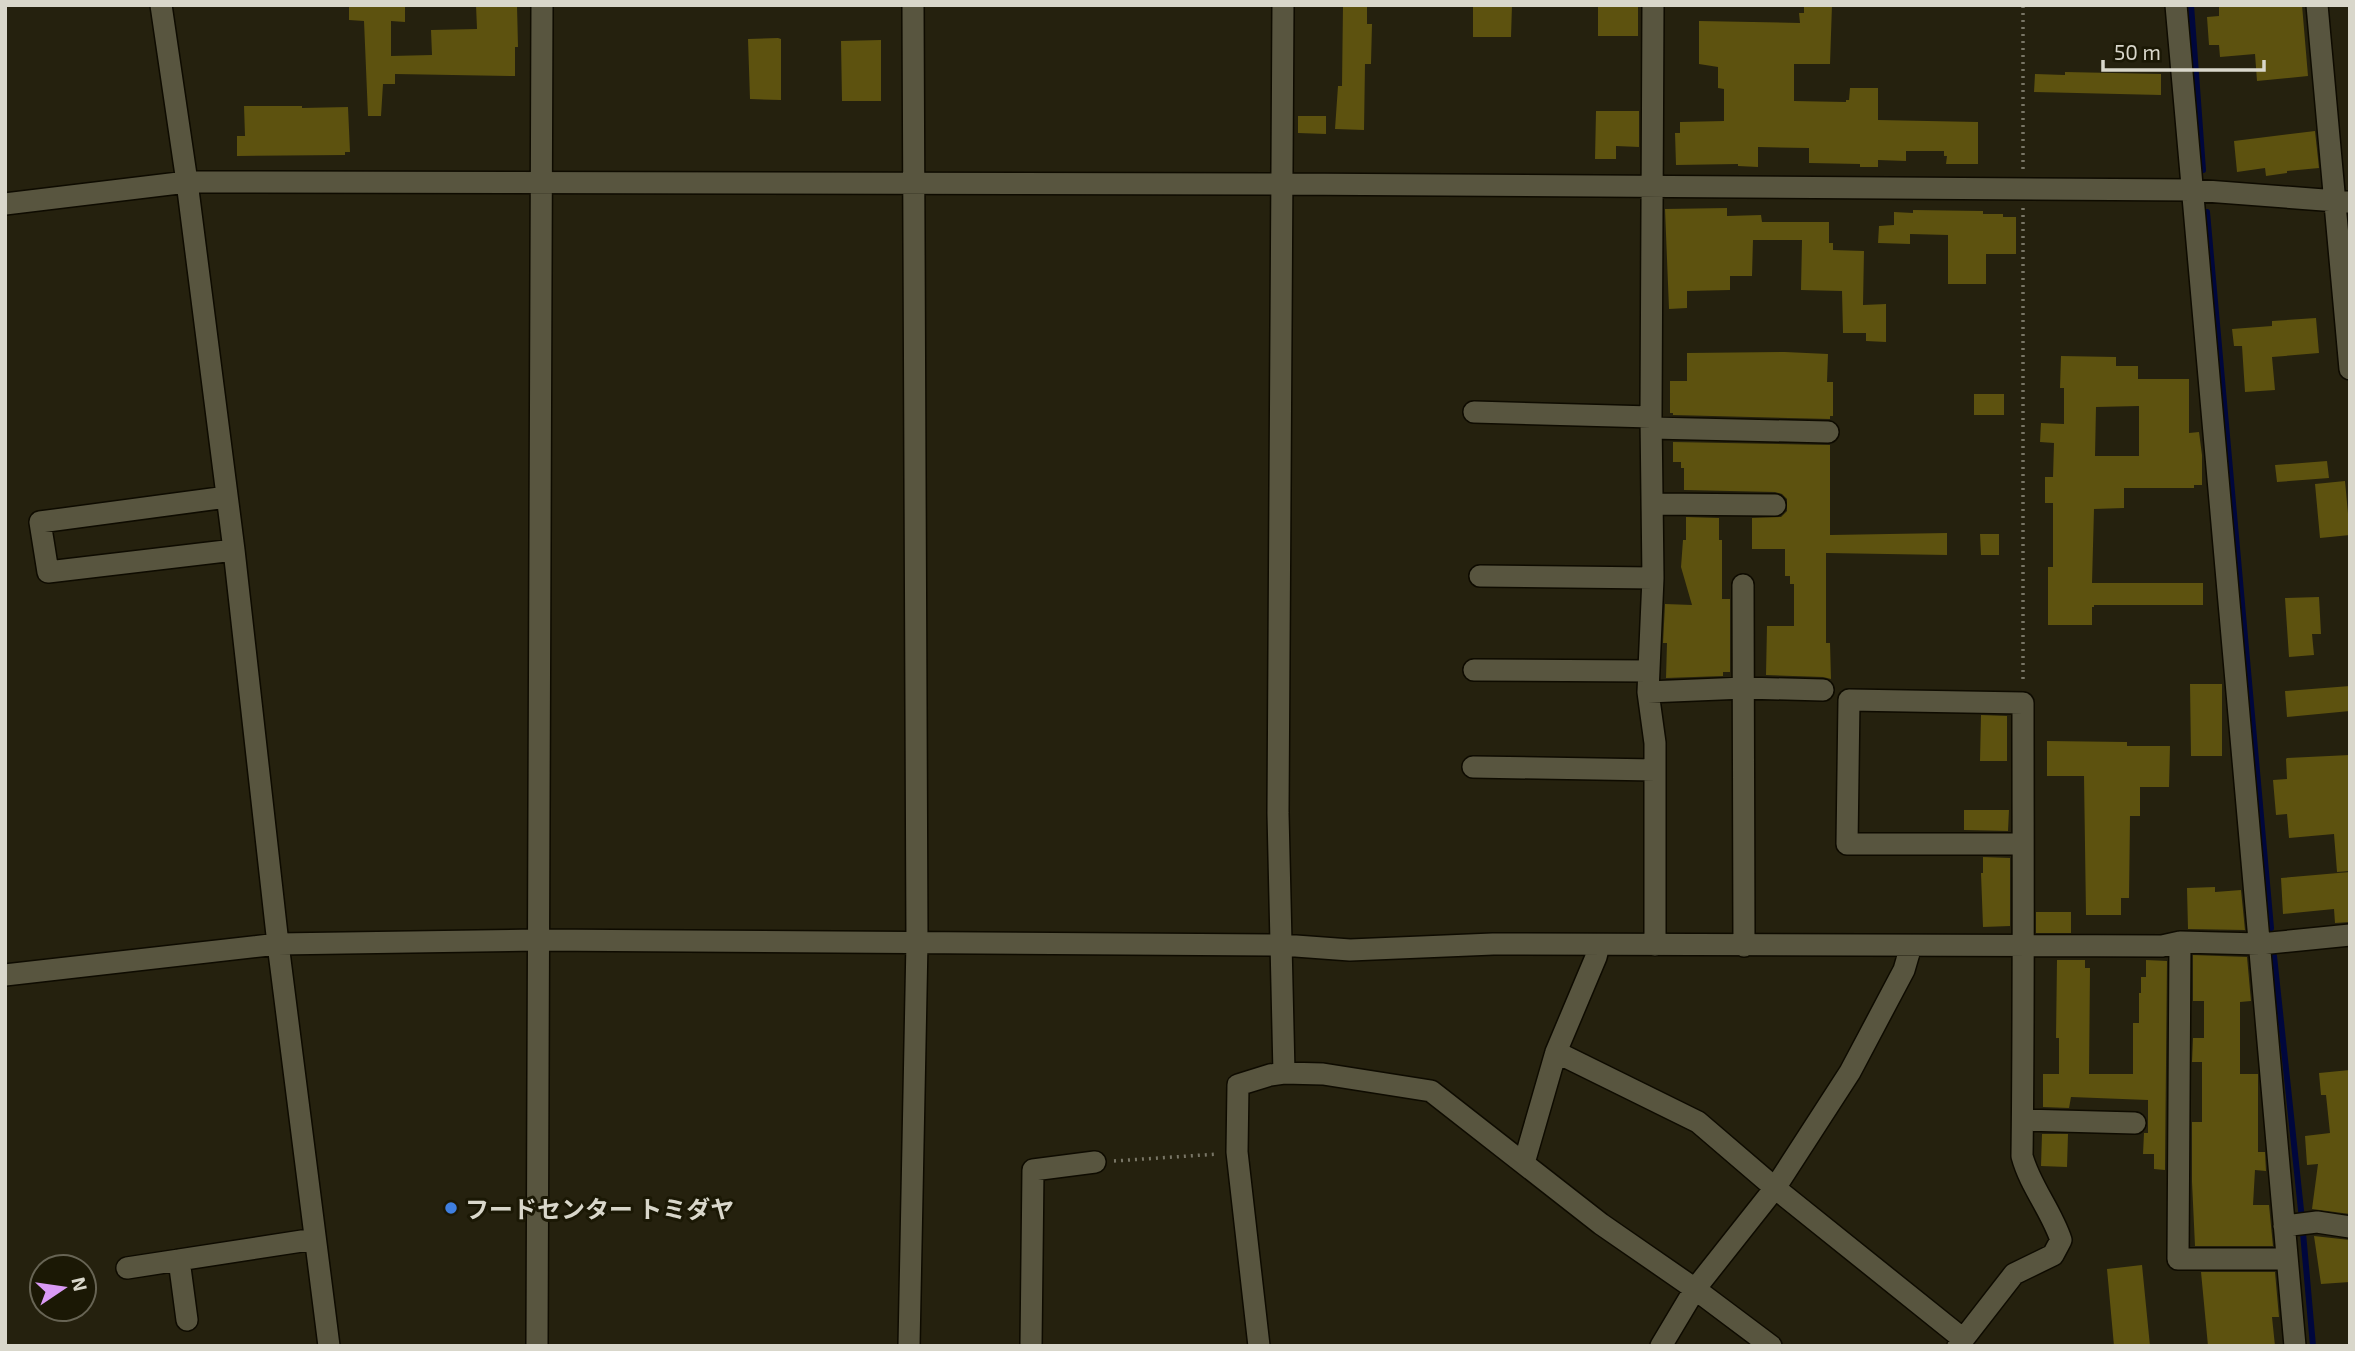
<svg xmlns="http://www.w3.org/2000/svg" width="2355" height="1351" viewBox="0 0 2355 1351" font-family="'Exo 2','Noto Sans JP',sans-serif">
  <rect width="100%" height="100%" fill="#25210e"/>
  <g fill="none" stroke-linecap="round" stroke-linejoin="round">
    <!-- stream -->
    <path stroke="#00073d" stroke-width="6" d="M2191 5 2203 170
      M2207 212 2271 928
      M2274 956 2301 1210 2313 1346"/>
  </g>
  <!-- building -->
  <path fill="#5d520f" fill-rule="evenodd" d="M349 5H405V22L391 21V56L432 55 431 30 477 29 476 5H517L518 47H515V76L395 74V84H383L381 116H368L364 21 349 20Z
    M1343 5H1367V24H1372L1371 64H1365L1364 130 1335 129 1338 86H1342Z
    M1473 5H1512L1511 37H1473Z
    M1598 5H1638V36H1598Z
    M1804 5H1832L1830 64H1794V101L1846 102V100H1849L1850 88H1878V120L1978 122V164H1946L1947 156H1944V151H1906V161L1878 160V167H1860V164L1809 163V148L1758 147V167L1738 166V164L1676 165 1675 133H1680V122L1724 121V89L1718 88V67L1699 64V21L1800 23 1799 13H1804Z
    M2219 5H2302L2308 76 2257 81 2255 54 2220 57 2219 45H2209L2207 17 2219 16Z
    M778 38 781 39V100L750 99 748 39Z
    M881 40V101H842L841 41Z
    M2065 72 2161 74V95L2034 92 2035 74 2065 75Z
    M244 106H302V108L348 107 350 152H345V155L237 156V136H245Z
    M1596 111H1639V147L1616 146V159H1595Z
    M1298 116H1326V134L1298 133Z
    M2315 131 2319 168 2287 171V173L2266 176 2265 168 2237 172 2234 141Z
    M1727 208V216L1761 215 1762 222H1829V243H1833V250L1864 251 1863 305 1886 304V342L1866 341V333H1843L1842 291 1801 290 1802 240H1753L1752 276H1730V290L1687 291V308L1669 309 1665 209Z
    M1913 210 1983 211V214H2003V217H2016V254H1986V284H1948V235L1910 234V244L1878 243 1879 226 1894 225V212L1913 213Z
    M2316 318 2319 353 2272 357 2275 390 2245 392 2242 346H2234L2232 329 2272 326V321Z
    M1785 352 1828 354 1827 382H1833V416H1830V419L1673 415V413H1670V381H1687V353Z
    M2061 356 2116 357V366H2138V379H2189V433L2199 432 2202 455V485H2194V488H2124V508L2094 509 2092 583H2203V605H2094V607H2092V625H2048V567H2053V503H2045V477H2053L2054 443 2040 442 2041 423 2064 424V388H2060ZM2139 406V456H2095L2096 407Z
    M1974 394H2004V415H1974Z
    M1673 442 1830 445V535L1947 533V555L1826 553V643H1830L1831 679 1823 677 1766 675 1767 626H1794V584H1790V576H1785V549H1752V518L1781 517 1787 511V499L1782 494 1775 492 1684 490V468H1681V462H1673Z
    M2327 461 2329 478 2277 482 2275 465Z
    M2345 481 2350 535 2320 538 2315 484Z
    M1686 517 1719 518V540H1722V599H1730V672H1723V676L1666 678 1667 643H1663L1665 604 1692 605 1681 567 1683 540H1686Z
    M1980 534H1999V555H1981Z
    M2319 597 2321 634H2312L2314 655 2289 657 2285 598Z
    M2190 684H2222V756H2191Z
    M2350 686V711L2287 717 2285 691Z
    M1981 715 2007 716V761H1980Z
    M2047 741 2127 742V746H2170L2169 787H2140V816H2130L2129 898H2121V915H2086L2084 776H2047Z
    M2350 755V871L2337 872 2334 834 2289 838 2287 814 2276 815 2273 780 2287 779 2286 759 2287 758Z
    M1964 810H2009L2008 831 1964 830Z
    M1983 857 2010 858V926L1983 927 1981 873H1983Z
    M2350 872V922L2335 923 2334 909 2283 914 2281 878Z
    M2215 887V892L2241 890 2245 930 2188 929 2187 888Z
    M2036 912H2071V933H2036Z
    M2193 955 2247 957 2251 1001 2240 1002V1074H2258V1152H2265L2266 1171 2255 1170 2253 1205H2269L2273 1246H2195L2192 1182V1122H2202V1062H2192L2193 1038H2204V1001H2193Z
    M2057 960H2085V968H2090L2089 1074H2133V1023H2139V993H2141V977H2146V960L2167 961 2165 1170 2154 1169V1154H2143L2144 1133H2148V1100L2071 1097 2069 1108 2043 1107V1074H2059V1038H2056Z
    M2350 1070V1214L2312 1209 2318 1164 2307 1165 2305 1136 2330 1133 2326 1095H2321L2319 1073Z
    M2042 1134H2068L2067 1167 2041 1166Z
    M2314 1236 2350 1240V1282L2321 1284Z
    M2142 1265 2150 1346H2114L2107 1269Z
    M2201 1272H2275L2279 1317H2272L2275 1346H2208Z"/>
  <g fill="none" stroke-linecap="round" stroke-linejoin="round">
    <defs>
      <path id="minor" d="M161 5 187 182 234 550 278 944 329 1346
        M1283 5 1278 813 1284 1073 1323 1074 1431 1091 1601 1224 1695 1289 1771 1346
        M1653 5 1651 417 1653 578 1648 692 1655 743V945
        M2176 5 2295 1346
        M2317 5 2350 369
        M5 204 187 182H242L1283 184 2193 190 2350 202
        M1474 412 1651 417
        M1652 428 1828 432
        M227 497 40 522 48 572 234 550
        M1653 504 1775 505
        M1480 576 1653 578
        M1743 585 1744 946
        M1474 670 1649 671
        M1648 692 1744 688 1823 690
        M1473 767 1655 770
        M2180 942 2178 1259H2287
        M5 975 278 944 537 940 1282 945 1350 950 1493 944 2162 946 2180 942 2260 944 2350 935
        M1556 1052 1698 1122 1775 1188 1963 1339
        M2023 1120 2135 1123
        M1524 1163 1556 1052 1596 957 1599 945
        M2284 1226 2317 1222 2350 1227
        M179 1260 187 1320
        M127 1268 315 1239
        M537 1346 542 5
        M909 1346 917 942 913 5
        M1031 1346 1033 1170 1095 1162
        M1259 1346 1237 1152 1238 1085 1270 1075 1284 1073
        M1661 1346 1695 1289 1775 1188 1850 1072 1904 970 1911 946
        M1958 1346 2014 1274 2053 1255 2061 1240C2051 1210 2030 1186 2022 1156 2024 1005 2023 854 2023 703L1849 700 1847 844H2023"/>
    </defs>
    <!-- minor casing -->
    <use href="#minor" stroke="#0e0b00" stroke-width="24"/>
    <!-- path -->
    <path stroke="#797666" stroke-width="3.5" stroke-dasharray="2 5" stroke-linecap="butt" d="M2023 169V5
      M2023 208V683
      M1114 1161 1218 1154"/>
    <!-- minor -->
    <use href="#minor" stroke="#58553f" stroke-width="21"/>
  </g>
  <!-- markers -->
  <circle fill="#3f7fe0" stroke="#1b1805" stroke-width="2.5" cx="451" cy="1208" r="7"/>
  <g text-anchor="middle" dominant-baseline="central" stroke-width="6" stroke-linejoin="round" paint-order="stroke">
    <!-- poi labels -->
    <g font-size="24" font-weight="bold" fill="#d9d7cb" stroke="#1b1805" text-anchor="start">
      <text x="465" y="1208">フードセンター トミダヤ</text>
    </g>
  </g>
  <!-- border -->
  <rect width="2355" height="1351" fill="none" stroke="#d9d7cb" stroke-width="14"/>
  <!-- north arrow -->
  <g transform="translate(63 1288) rotate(77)"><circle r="33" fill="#1b1805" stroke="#676454" stroke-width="2"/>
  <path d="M0-5L12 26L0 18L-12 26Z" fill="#da9af6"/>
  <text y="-10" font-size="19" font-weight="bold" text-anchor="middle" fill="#d9d7cb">N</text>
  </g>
  <!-- scale -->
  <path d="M2103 60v10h161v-10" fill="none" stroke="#d9d7cb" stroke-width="3.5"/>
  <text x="2114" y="60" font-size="21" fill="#d9d7cb" stroke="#1b1805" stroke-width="5" paint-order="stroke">50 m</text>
</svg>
